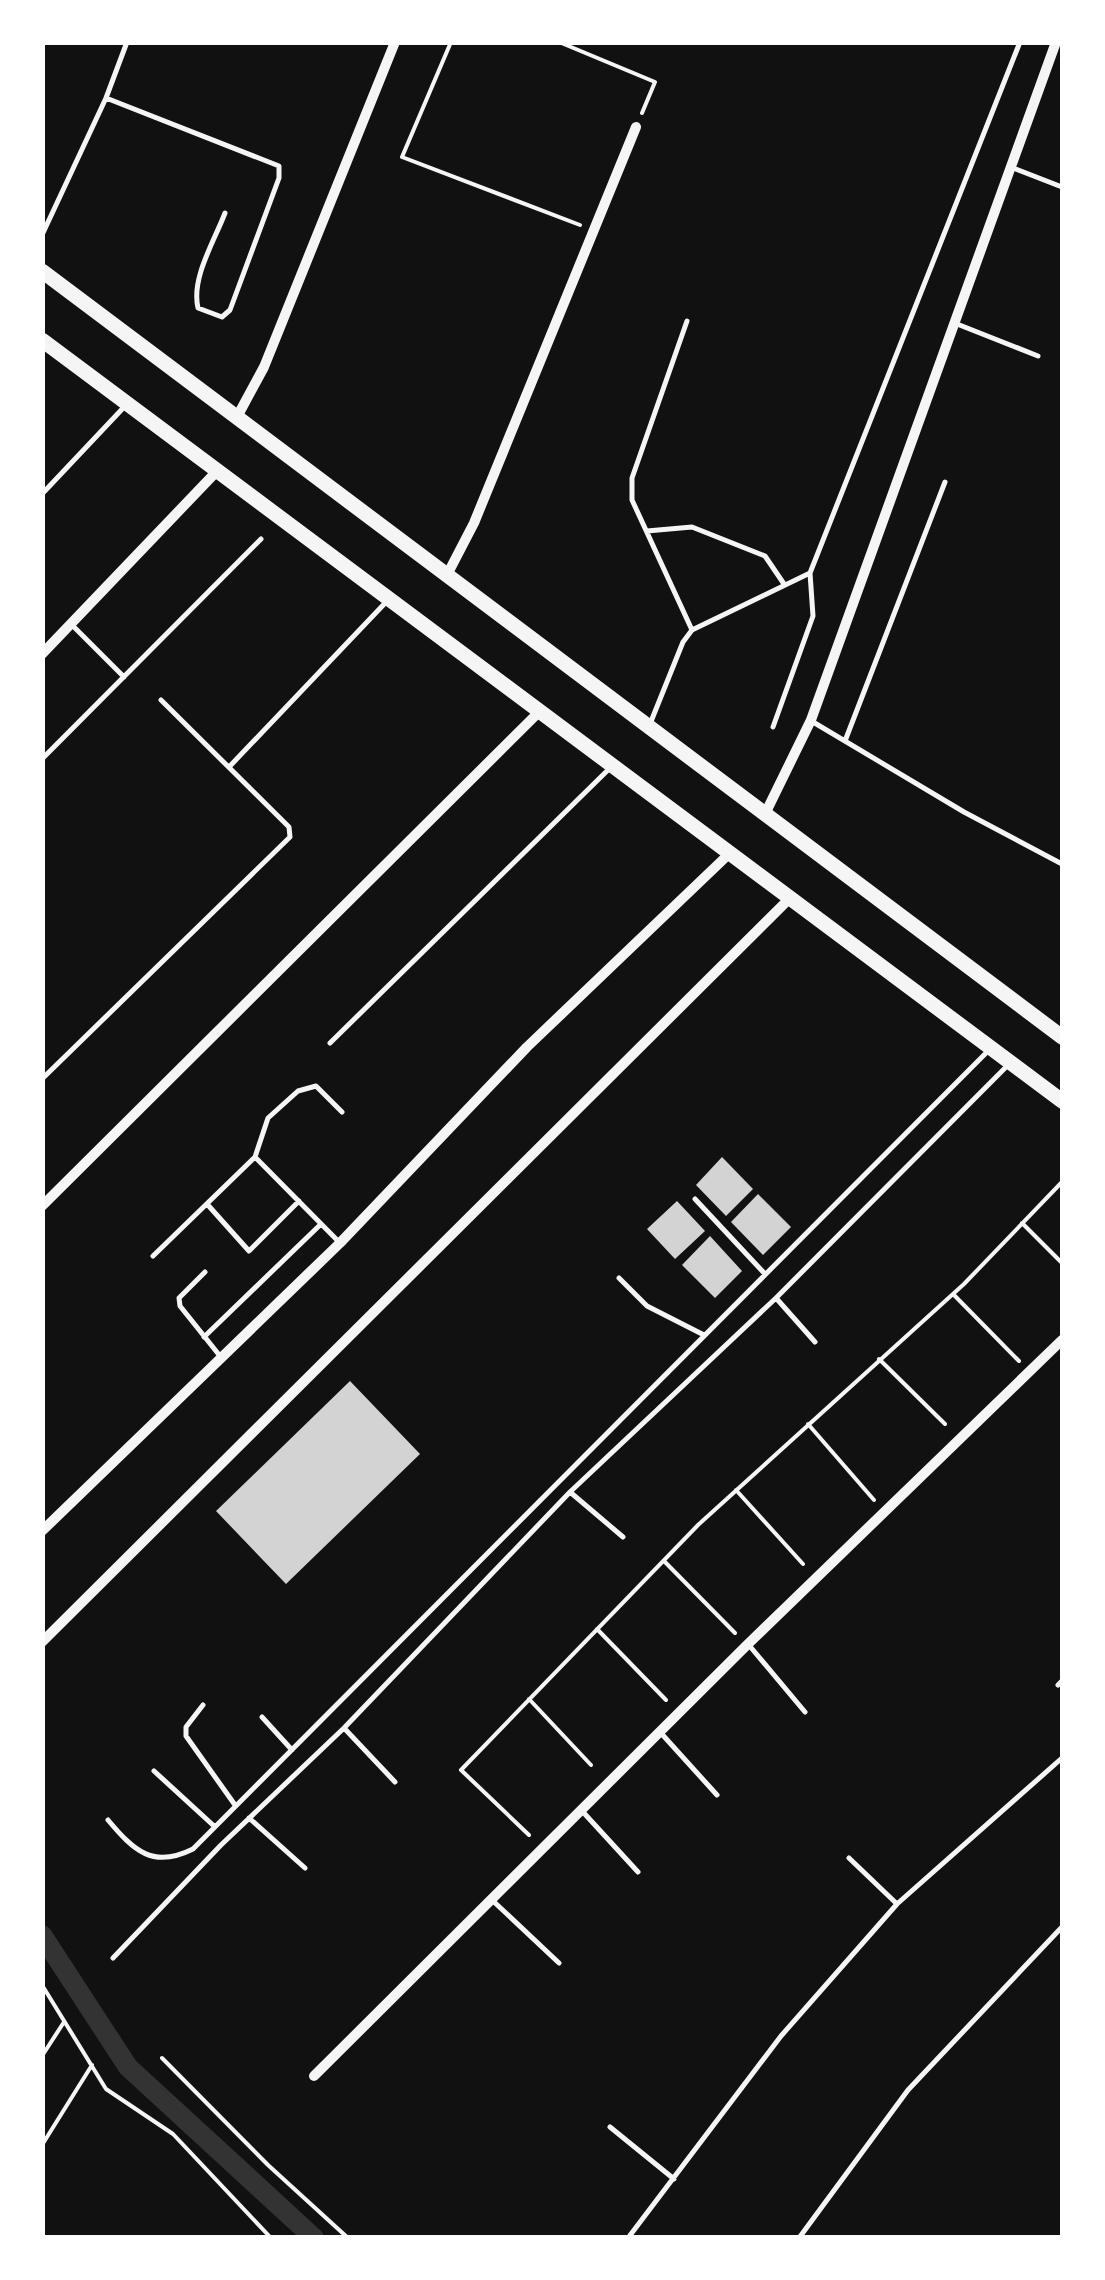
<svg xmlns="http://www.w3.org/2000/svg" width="1105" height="2280" viewBox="0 0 1105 2280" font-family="Lato,sans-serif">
  <rect width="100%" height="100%" fill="#111"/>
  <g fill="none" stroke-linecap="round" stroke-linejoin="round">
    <!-- canal -->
    <path stroke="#333" stroke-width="20" d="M42 1935 128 2067 314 2238"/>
  </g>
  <!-- building -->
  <path fill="#d3d3d3" d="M722 1157 753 1189 726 1216 696 1185Z
    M758 1194 791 1227 763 1255 731 1222Z
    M677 1201 705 1231 675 1259 647 1229Z
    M710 1236 742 1271 715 1298 682 1265Z
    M350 1381 420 1454 286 1584 216 1511Z"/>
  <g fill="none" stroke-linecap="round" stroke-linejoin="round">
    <!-- path -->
    <path stroke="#f5f5f5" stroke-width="4" d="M451 42 402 157 580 225
      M559 42 655 82 642 113
      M1022 1223 1062 1263
      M953 1294 1019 1361
      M879 1359 945 1424
      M808 1424 874 1500
      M736 1490 803 1564
      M664 1561 735 1633
      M597 1629 666 1700
      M529 1699 591 1765
      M529 1835 461 1770 698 1525 964 1284 1062 1182
      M42 1985 106 2089 173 2134 271 2238
      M42 2056 64 2022
      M162 2058 268 2165 348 2238
      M42 2145 92 2065"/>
    <!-- service -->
    <path stroke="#f5f5f5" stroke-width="5" d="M106 98 127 42
      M1013 168 1062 187
      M42 235 106 98 279 166V178L230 310 222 317 198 308C191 278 214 242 225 213
      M687 321 632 478V500L692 630
      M957 324 1038 356
      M42 494 126 405
      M647 531 692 527 765 556 784 584
      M72 625 124 677
      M813 722 964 812 1062 864
      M650 724 683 642 692 630 810 573 1020 42
      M773 727 813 616 810 573
      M845 741 945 482
      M42 759 261 539
      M230 766 388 600
      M330 1043 611 767
      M42 1079 290 837 289 827 161 700
      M255 1157 340 1243
      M695 1199 765 1274
      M207 1204 249 1251 299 1201
      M153 1256 255 1157 268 1118 298 1091 316 1086 342 1112
      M205 1272 179 1298 180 1306 220 1356
      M619 1278 647 1306 704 1335
      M776 1298 815 1342
      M204 1337 321 1224
      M570 1492 623 1537
      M748 1644 805 1712
      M1058 1685 1062 1681
      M203 1705 186 1727V1736L235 1805
      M262 1717 292 1750
      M344 1728 395 1782
      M660 1732 717 1795
      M154 1771 214 1826
      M583 1812 638 1872
      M249 1818 305 1868
      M108 1820C134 1851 153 1869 193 1849L989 1050
      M849 1858 897 1904
      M492 1900 559 1963
      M113 1958 221 1845 344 1728 570 1492 776 1298 1009 1064
      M610 2127 674 2179
      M628 2238 781 2036 897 1904 1062 1758
      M799 2238 908 2090 1062 1927"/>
    <!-- minor -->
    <path stroke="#f5f5f5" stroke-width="10" d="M237 417 264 367 395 42
      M447 575 474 523 636 127
      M42 654 218 470
      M765 814 811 720 1056 42
      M42 1206 541 710
      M42 1531 340 1243 527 1047 731 852
      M42 1642 791 897
      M314 2076 748 1644 1062 1340"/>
    <!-- primary -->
    <path stroke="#f5f5f5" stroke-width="15" d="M42 271 1062 1037
      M42 340 1062 1101"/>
  </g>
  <!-- border -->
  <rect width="1105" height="2280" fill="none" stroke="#ffffff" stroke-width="90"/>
</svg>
